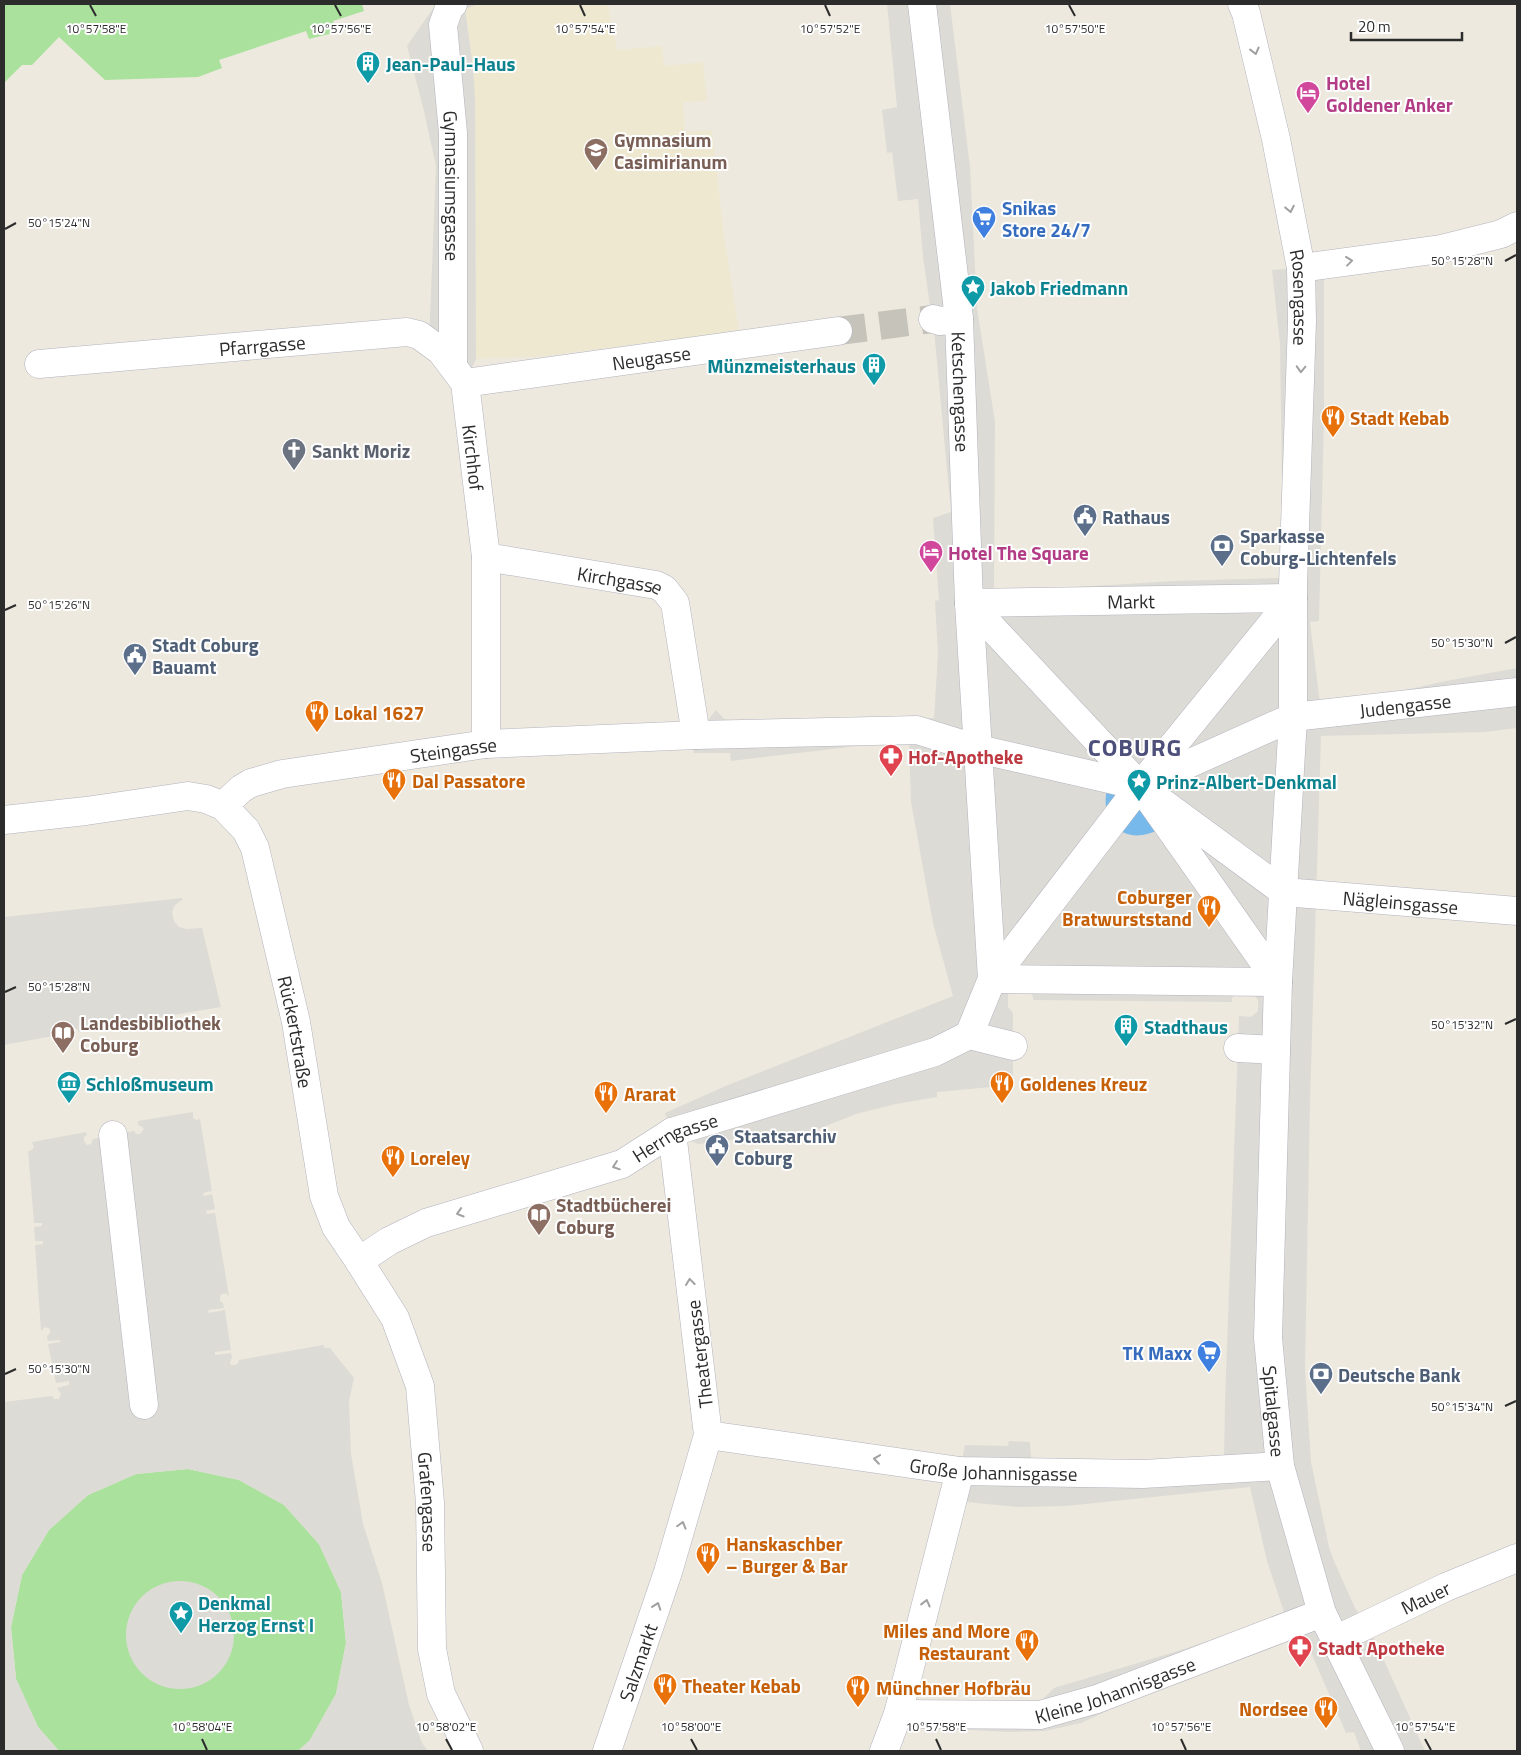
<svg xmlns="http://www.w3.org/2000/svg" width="1521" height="1755" viewBox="0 0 1521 1755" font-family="'Titillium Web',sans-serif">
  <rect width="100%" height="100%" fill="#ede9de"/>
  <!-- education -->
  <path fill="#ede8cf" d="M478 4H608L617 50 662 46 664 66 703 62 707 101 683 102 685 132 712 130 724 236 739 331 543 356 476 359 475 98 473 67 465 9Z"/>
  <!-- green -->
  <path fill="#aae19d" d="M4 4H362L364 11 333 21 337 32 309 39 306 31 219 60 222 68 198 77 105 80 59 37 32 65H22L4 83Z
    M188 1469 239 1480 284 1505 319 1544 341 1592 346 1643 336 1694 310 1740 298 1751H59L38 1727 16 1679 11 1627 22 1575 49 1530 88 1495 136 1474Z"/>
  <!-- plaza -->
  <path fill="#dddbd5" d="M436 4H478L465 9 473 67 475 98 476 359 465 383 429 342 436 166 423 107 407 46Z
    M887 4H950L970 167 977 308 995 422 994 592 1175 581 1280 578 1282 484 1280 344 1272 270 1301 268 1324 278V419L1319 621 1310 622 1320 704 1378 696 1446 681 1517 668V728L1485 732 1321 736 1310 1103 1305 1370 1311 1462 1329 1547 1334 1561 1355 1608 1372 1634 1425 1751H1361L1354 1732 1346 1733 1303 1634 1129 1701 1081 1723 1045 1731 1009 1732 909 1727 1033 1709 1054 1688 1178 1651 1285 1615 1267 1561 1250 1487 1066 1506 1019 1507 966 1502 960 1471 965 1445 1008 1446 1009 1441 1030 1442 1031 1458 1083 1461 1224 1462 1225 1401 1239 1016 1251 1017 1258 1011V1000L1251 992 1240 991 1232 998V1002L1033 1000V996L1026 989H1016L1008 994V1007L1013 1013V1085L937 1092V1097L896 1104 856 1114 816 1130 698 1144 672 1132 665 1113 728 1085 953 996 933 923 911 802 909 740 731 761 730 753H693L696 735 716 710 724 719 768 726 821 725 934 718 938 654 935 601 939 600 933 518 951 512 933 319 931 313 923 257 918 199 898 201 892 152 887 153 882 110 897 107Z
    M182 898V900L175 905 172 912 174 921 179 927 187 929 202 928 221 1007 138 1021 136 1018H133L130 1019 129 1023 79 1032 77 1029 72 1028 70 1033 4 1045V917Z
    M193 1112V1118L196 1120 200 1119 212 1191 203 1193 204 1196 212 1194 215 1209 206 1211 207 1214 215 1213 229 1296 225 1293 220 1295V1301L223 1303 224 1308 208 1310 209 1313 225 1310 231 1350 215 1352V1355L231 1353 232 1357 230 1362 231 1365H235L238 1363 239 1360 323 1345 325 1348H330L354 1378 349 1401 351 1454 363 1524 382 1583 409 1705 422 1743 428 1751H298L310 1740 336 1694 346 1643 341 1592 319 1544 284 1505 239 1480 188 1469 136 1474 88 1495 49 1530 22 1575 11 1627 16 1679 38 1727 59 1751H4V1402L52 1396 54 1399H59L61 1394 57 1388 69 1385V1381L56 1383 48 1344 60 1342V1340L48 1341 47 1336 50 1333V1329L45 1327 41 1331 35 1245 43 1244V1241H35L34 1227 42 1226V1223H34L28 1151 32 1150 34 1147 32 1142 86 1132 87 1135 84 1137V1141L87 1145 91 1144 93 1139 113 1135 134 1131 136 1134H140L144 1129 141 1126 138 1125V1121Z
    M126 1635a54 54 0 1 1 108 0a54 54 0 1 1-108 0Z"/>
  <!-- water -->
  <path fill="#76b9ea" d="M1163 781 1168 790 1160 829C1127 847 1099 825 1107 789Z"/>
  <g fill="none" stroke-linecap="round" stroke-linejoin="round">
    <!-- minor-tunnel -->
    <path stroke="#c6c3ba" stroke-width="28" stroke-dasharray="28 14" stroke-linecap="butt" d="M838 331 933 319"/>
    <defs>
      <g id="minor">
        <path id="s1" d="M453 4 449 8 443 25 453 133V366"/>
        <path id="s2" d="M922 4 959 319 969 603 992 979"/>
        <path id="s3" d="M1242 4 1246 13 1276 139 1301 268 1302 321 1293 585V717L1278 982 1268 1338 1280 1466 1322 1613 1390 1751"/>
        <path d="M1301 268 1441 249 1501 234 1517 226"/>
        <path d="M933 319 940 321 959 319"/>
        <path id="s4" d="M39 364 407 332 419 335 441 351 465 383 486 557V744"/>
        <path id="s5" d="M465 383 838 331"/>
        <path id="s6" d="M486 557 656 585 664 589 675 603 696 735"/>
        <path d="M969 603 1140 786 1278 982"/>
        <path id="s7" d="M969 603 1293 598"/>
        <path id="s8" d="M1146 783 1293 717 1517 692"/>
        <path id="s9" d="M223 806 241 789 251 783 282 774 486 744 696 735 917 730 978 749 1140 786 1284 892 1517 911"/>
        <path id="s10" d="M4 820 86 811 188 796 206 799 223 806 246 830 255 848 296 1022 324 1196 336 1227 359 1261 395 1318 420 1386 430 1503 432 1649 441 1694 469 1751"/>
        <path d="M992 979 1278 982"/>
        <path d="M969 1035 1013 1046"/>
        <path d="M1238 1048 1276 1050"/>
        <path d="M113 1135 144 1405"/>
        <path id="s11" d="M359 1261 389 1241 426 1223 622 1164 672 1132 935 1052 969 1035 992 979 1140 786 1293 598"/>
        <path id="s12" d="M708 1435 960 1471 1143 1474 1280 1466"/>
        <path id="s13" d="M1335 1640 1446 1587 1517 1558"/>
        <path id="s14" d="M898 1714 1040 1715 1097 1699 1322 1613"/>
        <path id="s15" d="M607 1751 668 1572 708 1435 672 1132"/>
        <path d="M884 1751 898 1714 960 1471"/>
      </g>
    </defs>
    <!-- minor casing -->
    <use href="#minor" stroke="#b2b2be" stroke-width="29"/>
    <!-- minor -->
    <use href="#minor" stroke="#fff" stroke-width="28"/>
  </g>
  <!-- one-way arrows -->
  <defs><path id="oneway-chevron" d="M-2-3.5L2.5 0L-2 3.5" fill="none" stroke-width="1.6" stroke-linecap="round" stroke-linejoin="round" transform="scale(1.25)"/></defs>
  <g stroke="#a0a0a0">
    <use href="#oneway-chevron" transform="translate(1255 51) rotate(76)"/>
    <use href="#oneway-chevron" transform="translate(1290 209) rotate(79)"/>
    <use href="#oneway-chevron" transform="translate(1349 261) rotate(-7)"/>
    <use href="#oneway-chevron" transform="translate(1301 369) rotate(92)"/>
    <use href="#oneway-chevron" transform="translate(616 1166) rotate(161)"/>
    <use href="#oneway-chevron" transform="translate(460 1213) rotate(163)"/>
    <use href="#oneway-chevron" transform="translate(690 1282) rotate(-97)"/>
    <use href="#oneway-chevron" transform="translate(877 1459) rotate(-172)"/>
    <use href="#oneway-chevron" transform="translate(682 1525) rotate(-74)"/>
    <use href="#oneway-chevron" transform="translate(926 1603) rotate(-76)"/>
    <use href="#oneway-chevron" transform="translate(657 1606) rotate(-71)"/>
  </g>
  <!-- ticks -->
  <path fill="none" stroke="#2c2c2c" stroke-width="2" d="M90 5 96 16M335 5 341 16M580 5 585 16M825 5 830 16M1069 5 1075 16M5 229 16 223M1505 261 1516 255M5 610 16 605M1505 643 1516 637M5 992 16 987M1505 1024 1516 1019M5 1374 16 1369M1505 1406 1516 1401M202 1739 207 1750M446 1739 452 1750M691 1739 697 1750M936 1739 941 1750M1181 1739 1186 1750M1425 1739 1431 1750"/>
  <!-- icons -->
  <defs>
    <symbol id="building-pin" viewBox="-11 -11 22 30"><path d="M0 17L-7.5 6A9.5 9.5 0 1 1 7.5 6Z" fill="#0f9aa8" stroke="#fff"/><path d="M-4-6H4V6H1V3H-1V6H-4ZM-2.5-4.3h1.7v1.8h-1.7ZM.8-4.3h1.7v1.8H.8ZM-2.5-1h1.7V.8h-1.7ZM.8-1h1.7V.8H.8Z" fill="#fff"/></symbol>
    <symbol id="hotel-pin" viewBox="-11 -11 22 30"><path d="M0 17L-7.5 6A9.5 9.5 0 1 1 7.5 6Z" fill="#d1479c" stroke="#fff"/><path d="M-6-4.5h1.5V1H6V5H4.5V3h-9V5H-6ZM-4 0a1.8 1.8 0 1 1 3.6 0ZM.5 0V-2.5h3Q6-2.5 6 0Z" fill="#fff"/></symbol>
    <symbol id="school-pin" viewBox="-11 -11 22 30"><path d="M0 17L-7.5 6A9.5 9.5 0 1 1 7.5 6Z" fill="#8d6e63" stroke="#fff"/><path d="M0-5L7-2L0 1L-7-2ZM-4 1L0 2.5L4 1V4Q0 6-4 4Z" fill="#fff"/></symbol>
    <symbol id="supermarket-pin" viewBox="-11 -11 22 30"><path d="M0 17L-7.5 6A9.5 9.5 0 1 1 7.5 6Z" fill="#3f7fe0" stroke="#fff"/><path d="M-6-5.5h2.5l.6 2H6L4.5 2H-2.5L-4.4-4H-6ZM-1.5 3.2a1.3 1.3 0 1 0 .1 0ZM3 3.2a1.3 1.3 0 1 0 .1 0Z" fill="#fff"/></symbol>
    <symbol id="sight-pin" viewBox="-11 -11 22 30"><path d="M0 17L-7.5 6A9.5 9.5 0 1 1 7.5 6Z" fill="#0f9aa8" stroke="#fff"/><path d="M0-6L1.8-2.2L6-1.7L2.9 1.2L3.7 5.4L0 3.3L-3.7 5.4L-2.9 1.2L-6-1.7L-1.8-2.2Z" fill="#fff"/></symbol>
    <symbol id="restaurant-pin" viewBox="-11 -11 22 30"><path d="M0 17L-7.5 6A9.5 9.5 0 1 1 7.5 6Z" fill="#e8710a" stroke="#fff"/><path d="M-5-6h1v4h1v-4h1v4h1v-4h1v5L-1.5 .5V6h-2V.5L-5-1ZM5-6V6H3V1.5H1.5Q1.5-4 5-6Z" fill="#fff"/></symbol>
    <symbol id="church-pin" viewBox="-11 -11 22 30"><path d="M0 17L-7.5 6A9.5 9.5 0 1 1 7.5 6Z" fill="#6b7280" stroke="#fff"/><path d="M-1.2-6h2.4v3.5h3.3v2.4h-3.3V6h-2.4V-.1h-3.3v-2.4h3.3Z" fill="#fff"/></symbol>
    <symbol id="civic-pin" viewBox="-11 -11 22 30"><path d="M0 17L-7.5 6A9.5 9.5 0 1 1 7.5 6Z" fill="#5c6f8a" stroke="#fff"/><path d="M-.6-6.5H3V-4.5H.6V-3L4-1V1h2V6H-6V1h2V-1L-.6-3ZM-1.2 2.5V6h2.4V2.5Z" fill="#fff"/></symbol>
    <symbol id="bank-pin" viewBox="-11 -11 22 30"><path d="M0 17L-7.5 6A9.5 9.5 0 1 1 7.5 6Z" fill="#5c6f8a" stroke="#fff"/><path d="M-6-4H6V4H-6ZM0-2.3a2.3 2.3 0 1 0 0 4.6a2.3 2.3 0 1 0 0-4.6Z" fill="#fff"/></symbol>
    <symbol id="pharmacy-pin" viewBox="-11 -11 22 30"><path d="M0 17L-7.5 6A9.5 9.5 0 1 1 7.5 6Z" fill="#e0444e" stroke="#fff"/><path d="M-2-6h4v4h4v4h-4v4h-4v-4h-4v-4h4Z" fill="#fff"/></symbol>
    <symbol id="library-pin" viewBox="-11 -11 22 30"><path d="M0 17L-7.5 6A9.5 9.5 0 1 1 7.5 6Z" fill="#8d6e63" stroke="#fff"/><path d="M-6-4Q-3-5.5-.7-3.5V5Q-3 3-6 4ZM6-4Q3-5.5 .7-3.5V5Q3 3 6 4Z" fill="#fff"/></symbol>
    <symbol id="museum-pin" viewBox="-11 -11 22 30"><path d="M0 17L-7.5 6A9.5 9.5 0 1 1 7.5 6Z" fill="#0f9aa8" stroke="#fff"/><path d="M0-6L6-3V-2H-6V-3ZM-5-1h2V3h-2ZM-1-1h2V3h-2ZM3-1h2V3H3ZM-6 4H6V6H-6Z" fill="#fff"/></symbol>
  </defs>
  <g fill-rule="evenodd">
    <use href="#building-pin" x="354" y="49" width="28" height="38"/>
    <use href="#hotel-pin" x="1294" y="79" width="28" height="38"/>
    <use href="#school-pin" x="582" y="136" width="28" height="38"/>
    <use href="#supermarket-pin" x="970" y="204" width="28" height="38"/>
    <use href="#sight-pin" x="959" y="273" width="28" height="38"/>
    <use href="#building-pin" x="860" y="351" width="28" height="38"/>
    <use href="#restaurant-pin" x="1319" y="403" width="28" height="38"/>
    <use href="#church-pin" x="280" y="436" width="28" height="38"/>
    <use href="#civic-pin" x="1071" y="502" width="28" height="38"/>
    <use href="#bank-pin" x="1208" y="532" width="28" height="38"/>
    <use href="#hotel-pin" x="917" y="538" width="28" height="38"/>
    <use href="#civic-pin" x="121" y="641" width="28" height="38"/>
    <use href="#restaurant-pin" x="303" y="698" width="28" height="38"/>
    <use href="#pharmacy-pin" x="877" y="742" width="28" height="38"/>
    <use href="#restaurant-pin" x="380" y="766" width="28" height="38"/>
    <use href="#sight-pin" x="1125" y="767" width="28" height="38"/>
    <use href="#restaurant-pin" x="1195" y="893" width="28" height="38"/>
    <use href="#building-pin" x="1112" y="1012" width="28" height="38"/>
    <use href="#library-pin" x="49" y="1019" width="28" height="38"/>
    <use href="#museum-pin" x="55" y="1069" width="28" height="38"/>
    <use href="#restaurant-pin" x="988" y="1069" width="28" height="38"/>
    <use href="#restaurant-pin" x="592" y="1079" width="28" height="38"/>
    <use href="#civic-pin" x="703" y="1132" width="28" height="38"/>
    <use href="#restaurant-pin" x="379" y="1143" width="28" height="38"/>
    <use href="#library-pin" x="525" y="1201" width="28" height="38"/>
    <use href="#supermarket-pin" x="1195" y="1338" width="28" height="38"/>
    <use href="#bank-pin" x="1307" y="1360" width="28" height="38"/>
    <use href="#restaurant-pin" x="694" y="1540" width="28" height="38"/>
    <use href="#sight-pin" x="167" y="1599" width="28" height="38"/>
    <use href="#restaurant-pin" x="1013" y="1627" width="28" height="38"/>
    <use href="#pharmacy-pin" x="1286" y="1633" width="28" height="38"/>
    <use href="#restaurant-pin" x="651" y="1671" width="28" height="38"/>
    <use href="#restaurant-pin" x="844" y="1673" width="28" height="38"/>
    <use href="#restaurant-pin" x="1312" y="1694" width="28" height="38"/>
  </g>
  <g text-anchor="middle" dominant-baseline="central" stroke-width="4" stroke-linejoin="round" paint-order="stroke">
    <!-- culture labels -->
    <g font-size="19" font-weight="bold" fill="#0d838f" stroke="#fff" text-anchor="start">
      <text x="386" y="63">Jean-Paul-Haus</text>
      <text x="990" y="287">Jakob Friedmann</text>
      <text x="856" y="365" text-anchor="end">Münzmeisterhaus</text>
      <text x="1156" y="781">Prinz-Albert-Denkmal</text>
      <text x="1144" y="1026">Stadthaus</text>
      <text x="86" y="1083">Schloßmuseum</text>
      <text x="198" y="1602">Denkmal<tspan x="198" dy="22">Herzog Ernst I</tspan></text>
    </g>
    <!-- hotel labels -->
    <g font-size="19" font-weight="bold" fill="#b23c85" stroke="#fff" text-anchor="start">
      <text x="1326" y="82">Hotel<tspan x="1326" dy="22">Goldener Anker</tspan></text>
      <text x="948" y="552">Hotel The Square</text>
    </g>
    <!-- education labels -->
    <g font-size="19" font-weight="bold" fill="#785e54" stroke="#fff" text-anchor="start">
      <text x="614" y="139">Gymnasium<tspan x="614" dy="22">Casimirianum</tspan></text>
      <text x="80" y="1022">Landesbibliothek<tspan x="80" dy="22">Coburg</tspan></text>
      <text x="556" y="1204">Stadtbücherei<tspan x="556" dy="22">Coburg</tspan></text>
    </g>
    <!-- street labels -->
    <g font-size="19" fill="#2c2c2c" stroke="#fff">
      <text stroke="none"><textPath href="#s1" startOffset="185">Gymnasiumsgasse</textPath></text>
      <text stroke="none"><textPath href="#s3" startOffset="300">Rosengasse</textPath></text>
      <text stroke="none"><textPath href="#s4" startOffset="224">Pfarrgasse</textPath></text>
      <text stroke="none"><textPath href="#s5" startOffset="188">Neugasse</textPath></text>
      <text stroke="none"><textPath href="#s2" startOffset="390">Ketschengasse</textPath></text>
      <text stroke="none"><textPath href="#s4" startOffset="524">Kirchhof</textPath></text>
      <text stroke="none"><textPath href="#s6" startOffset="136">Kirchgasse</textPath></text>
      <text stroke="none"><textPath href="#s7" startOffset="162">Markt</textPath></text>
      <text stroke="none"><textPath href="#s8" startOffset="274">Judengasse</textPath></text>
      <text stroke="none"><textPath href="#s9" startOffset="242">Steingasse</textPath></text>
      <text stroke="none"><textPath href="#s9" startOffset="1232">Nägleinsgasse</textPath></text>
      <text stroke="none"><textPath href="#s10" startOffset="464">Rückertstraße</textPath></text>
      <text stroke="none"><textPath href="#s11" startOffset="342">Herrngasse</textPath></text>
      <text transform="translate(699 1354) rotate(-97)">Theatergasse</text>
      <text stroke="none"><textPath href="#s3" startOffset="1415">Spitalgasse</textPath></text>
      <text stroke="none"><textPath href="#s12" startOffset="288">Große Johannisgasse</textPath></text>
      <text stroke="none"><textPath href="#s10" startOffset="961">Grafengasse</textPath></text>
      <text stroke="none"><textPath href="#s13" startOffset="100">Mauer</textPath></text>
      <text stroke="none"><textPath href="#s15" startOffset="94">Salzmarkt</textPath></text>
      <text stroke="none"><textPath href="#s14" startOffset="221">Kleine Johannisgasse</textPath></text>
    </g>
    <!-- shop labels -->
    <g font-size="19" font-weight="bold" fill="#366cbe" stroke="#fff" text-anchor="start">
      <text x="1002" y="207">Snikas<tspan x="1002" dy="22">Store 24/7</tspan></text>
      <text x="1192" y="1352" text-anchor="end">TK Maxx</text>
    </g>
    <!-- food labels -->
    <g font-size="19" font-weight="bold" fill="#c56008" stroke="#fff" text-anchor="start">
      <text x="1350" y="417">Stadt Kebab</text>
      <text x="334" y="712">Lokal 1627</text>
      <text x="412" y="780">Dal Passatore</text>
      <text x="1192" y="896" text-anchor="end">Coburger<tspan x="1192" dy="22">Bratwurststand</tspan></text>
      <text x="1020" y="1083">Goldenes Kreuz</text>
      <text x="624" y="1093">Ararat</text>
      <text x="410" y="1157">Loreley</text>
      <text x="726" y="1543">Hanskaschber<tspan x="726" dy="22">– Burger &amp; Bar</tspan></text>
      <text x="1010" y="1630" text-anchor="end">Miles and More<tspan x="1010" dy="22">Restaurant</tspan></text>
      <text x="682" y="1685">Theater Kebab</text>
      <text x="876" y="1687">Münchner Hofbräu</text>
      <text x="1308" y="1708" text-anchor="end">Nordsee</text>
    </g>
    <!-- worship labels -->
    <g font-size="19" font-weight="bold" fill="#5b616d" stroke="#fff" text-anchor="start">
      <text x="312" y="450">Sankt Moriz</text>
    </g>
    <!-- service labels -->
    <g font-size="19" font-weight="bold" fill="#4e5e75" stroke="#fff" text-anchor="start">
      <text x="1102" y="516">Rathaus</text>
      <text x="1240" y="535">Sparkasse<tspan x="1240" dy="22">Coburg-Lichtenfels</tspan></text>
      <text x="152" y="644">Stadt Coburg<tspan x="152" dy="22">Bauamt</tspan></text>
      <text x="734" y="1135">Staatsarchiv<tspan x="734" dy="22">Coburg</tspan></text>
      <text x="1338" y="1374">Deutsche Bank</text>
    </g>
    <!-- health labels -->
    <g font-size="19" font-weight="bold" fill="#be3a42" stroke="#fff" text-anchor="start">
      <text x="908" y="756">Hof-Apotheke</text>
      <text x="1318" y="1647">Stadt Apotheke</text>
    </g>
    <!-- district labels -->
    <g font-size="24" font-weight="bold" letter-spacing="1" fill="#4d4f7b" stroke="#fff">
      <text x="1135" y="747">COBURG</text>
    </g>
  </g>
  <g font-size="12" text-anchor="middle" fill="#2c2c2c" stroke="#fff" stroke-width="4" stroke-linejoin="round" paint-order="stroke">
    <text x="96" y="33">10°57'58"E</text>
    <text x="341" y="33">10°57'56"E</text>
    <text x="585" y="33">10°57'54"E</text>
    <text x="830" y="33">10°57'52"E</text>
    <text x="1075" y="33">10°57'50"E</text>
    <text x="59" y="227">50°15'24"N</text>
    <text x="1462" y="265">50°15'28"N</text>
    <text x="59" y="609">50°15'26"N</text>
    <text x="1462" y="647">50°15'30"N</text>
    <text x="59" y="991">50°15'28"N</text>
    <text x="1462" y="1029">50°15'32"N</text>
    <text x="59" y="1373">50°15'30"N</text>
    <text x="1462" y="1411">50°15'34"N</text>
    <text x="202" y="1731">10°58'04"E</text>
    <text x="446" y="1731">10°58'02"E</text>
    <text x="691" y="1731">10°58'00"E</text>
    <text x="936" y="1731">10°57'58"E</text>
    <text x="1181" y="1731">10°57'56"E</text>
    <text x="1425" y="1731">10°57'54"E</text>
  </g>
  <!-- border -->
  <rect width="1521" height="1755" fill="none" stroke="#2c2c2c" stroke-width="10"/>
  <!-- scale -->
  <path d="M1351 32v8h111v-8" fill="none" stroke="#2c2c2c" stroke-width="2.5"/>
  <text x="1358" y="32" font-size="15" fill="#2c2c2c" stroke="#ffffff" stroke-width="4" paint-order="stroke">20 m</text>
</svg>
